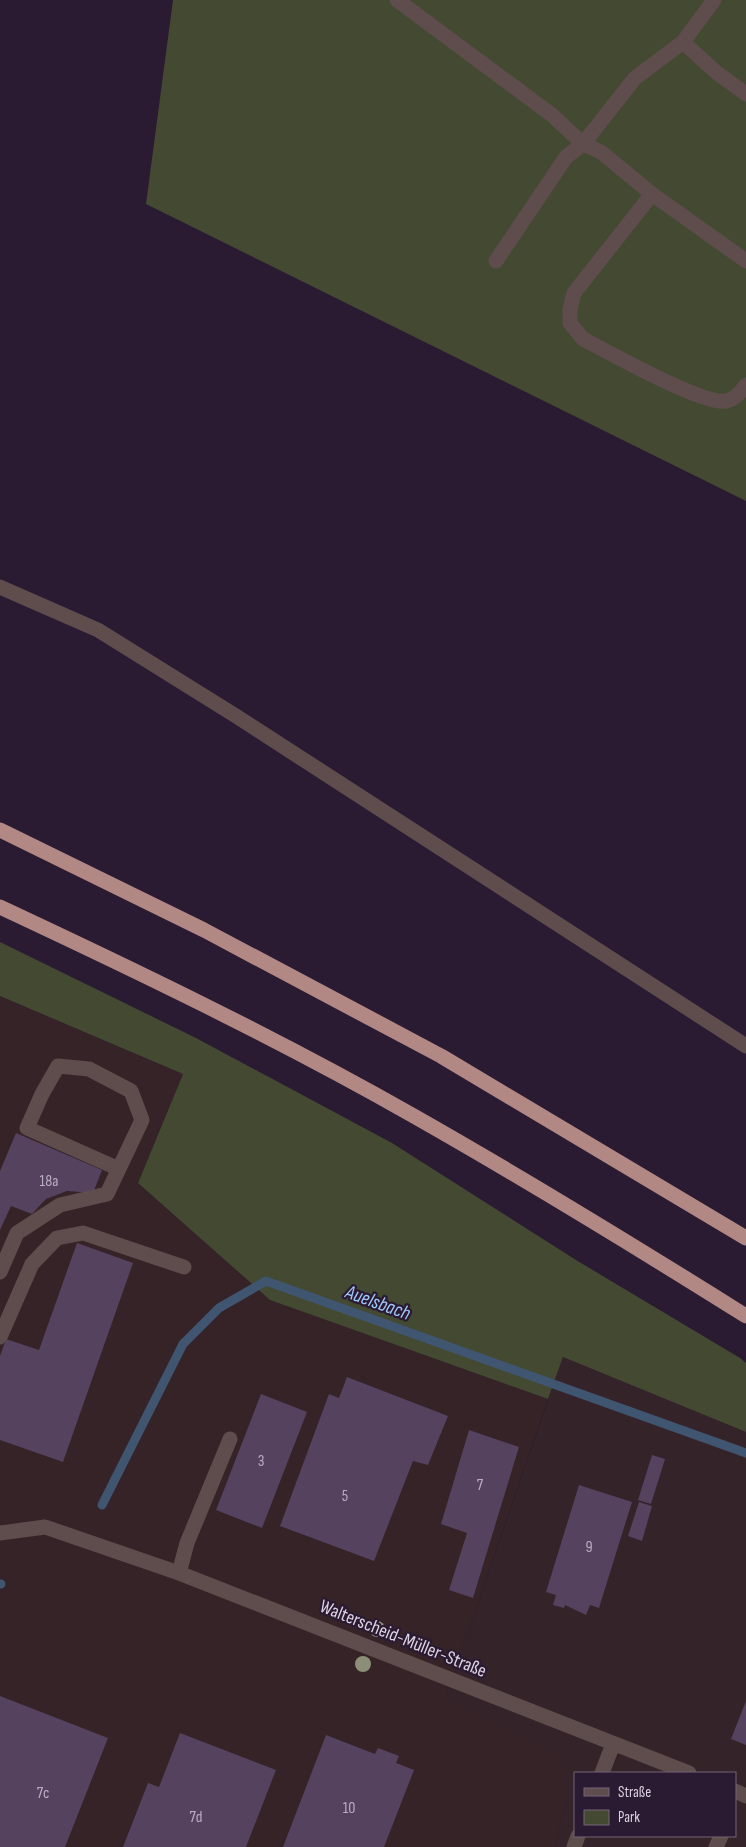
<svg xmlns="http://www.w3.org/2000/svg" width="746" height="1847" viewBox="0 0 746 1847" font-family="'Sofia Sans Condensed',sans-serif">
  <rect width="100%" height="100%" fill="#2a1a32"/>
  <!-- commercial -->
  <path fill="#35232a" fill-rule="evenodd" d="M563 1357 746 1432V1847H554L568 1799 444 1702ZM575 1773H735V1836H575Z"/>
  <!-- industrial -->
  <path fill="#362327" d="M0 996 183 1074 138 1183 270 1300 548 1399 444 1702 560 1753 568 1799 554 1847H0Z"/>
  <!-- green -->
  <path fill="#434a31" d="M173 0H746V501L146 204Z
    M0 942 196 1038 392 1143 576 1260 740 1358 746 1363V1432L563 1357 548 1399 270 1300 138 1183 183 1074 0 996Z"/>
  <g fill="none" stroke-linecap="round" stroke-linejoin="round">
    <!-- stream -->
    <path stroke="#3f5570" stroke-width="9" d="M102 1505 183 1344 219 1308 266 1281 746 1453
      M0 1584H1"/>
  </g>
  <!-- building -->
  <path fill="#54425e" d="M16 1133 102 1170 93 1193 67 1191 46 1199 32 1214 11 1206 0 1230V1171Z
    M77 1243 133 1263 63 1462 0 1440V1356L6 1339 39 1350Z
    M347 1377 448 1416 428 1465 413 1461 374 1561 280 1526 329 1394 339 1398Z
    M261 1394 307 1412 262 1528 216 1510Z
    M469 1430 519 1447 473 1598 449 1590 467 1533 441 1524Z
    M652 1455 665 1459 651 1504 638 1500Z
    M579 1485 632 1502 599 1608 590 1605 586 1615 565 1605 564 1608 553 1605 556 1595 546 1592Z
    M639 1502 652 1506 642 1541 628 1536Z
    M0 1696 108 1738 65 1847H0Z
    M746 1701V1745L731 1739Z
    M180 1733 276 1770 246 1847H123L148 1783 159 1787Z
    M326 1735 375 1754 378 1748 399 1756 396 1763 414 1770 384 1847H283Z"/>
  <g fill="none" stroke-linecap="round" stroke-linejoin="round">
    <!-- lane -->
    <path stroke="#5e4d4c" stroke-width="15" d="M397 0 552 115 583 144 601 152 652 194 746 261
      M683 42 717 73 746 94
      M652 194 574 293 570 309V323L583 339C609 352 702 405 726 401 734 400 742 391 746 385
      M496 261 566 157 583 144 635 78 683 42 714 0
      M0 587 98 630 236 716 746 1046
      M0 1272 17 1233 60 1205 107 1194 142 1120 131 1091 89 1069 58 1066 42 1094 27 1128 119 1169
      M0 1337 32 1264 57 1238 83 1233 184 1267
      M179 1573 187 1543 230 1439
      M716 1847 721 1836"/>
    <!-- street -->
    <path stroke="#5e4d4c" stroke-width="15" d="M0 1533 45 1527 179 1573 689 1773
      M602 1773 613 1744
      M735 1791 746 1796
      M574 1847 578 1836"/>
    <!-- highway -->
    <path stroke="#b28884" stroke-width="15" d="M0 830 204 930 441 1056 746 1238
      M0 907C139 972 278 1039 412 1115 525 1179 636 1247 746 1316"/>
  </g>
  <!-- trees -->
  <g fill="#8c8e77">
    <circle cx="377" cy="1629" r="8"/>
    <circle cx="363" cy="1664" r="8"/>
  </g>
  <g text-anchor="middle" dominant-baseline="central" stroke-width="4.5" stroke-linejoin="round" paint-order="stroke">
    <!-- number labels -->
    <g font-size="16" fill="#bbaec1">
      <text x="49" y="1181">18a</text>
      <text x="261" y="1461">3</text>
      <text x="480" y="1485">7</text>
      <text x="345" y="1496">5</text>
      <text x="589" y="1547">9</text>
      <text x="43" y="1793">7c</text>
      <text x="349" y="1808">10</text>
      <text x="196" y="1817">7d</text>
    </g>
    <!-- street labels -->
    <g font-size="19" fill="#ddd2e2" stroke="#2a1a32">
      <text transform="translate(403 1639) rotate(22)">Walterscheid-Müller-Straße</text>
    </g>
    <!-- water labels -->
    <g font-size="20" font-style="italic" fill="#9ec7f8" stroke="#2a1a32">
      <text transform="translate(378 1303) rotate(20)">Auelsbach</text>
    </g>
  </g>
  <!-- legend -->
  <rect x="574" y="1772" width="162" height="65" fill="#2a1a32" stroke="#726478"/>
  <rect x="584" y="1788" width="25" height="8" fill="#5e4d4c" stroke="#726478"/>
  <text x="618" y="1797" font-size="15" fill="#ddd2e2">Straße</text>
  <rect x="584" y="1810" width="25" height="15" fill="#434a31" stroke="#726478"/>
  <text x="618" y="1822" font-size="15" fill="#ddd2e2">Park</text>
</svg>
